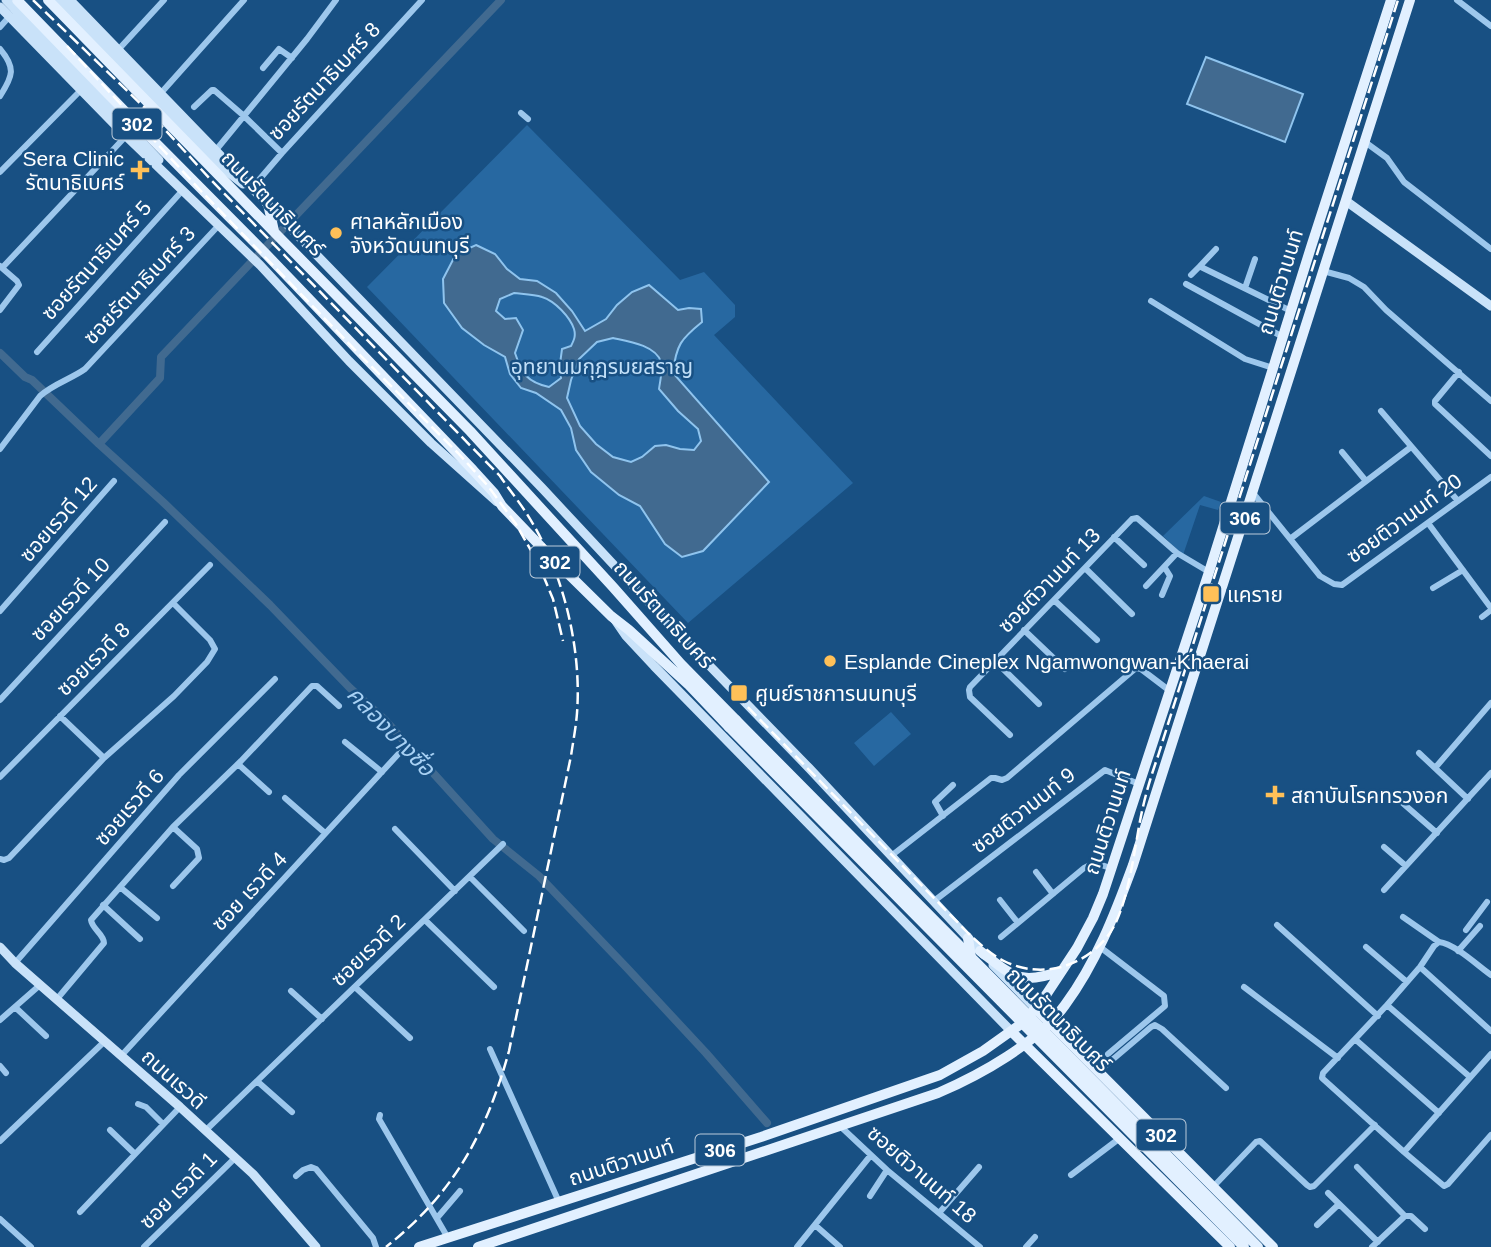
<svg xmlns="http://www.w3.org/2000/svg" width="1491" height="1247" viewBox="0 0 1491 1247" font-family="Arial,'Noto Sans Thai',sans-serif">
  <rect width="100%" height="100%" fill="#185083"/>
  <!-- green -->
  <path fill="#2768a1" d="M527 125 680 280 704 272 735 305V317L714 335 853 483 688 623 367 287Z
    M1204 496 1221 502 1218 510 1200 505 1183 555 1163 536Z
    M891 712 911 734 874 766 854 743Z"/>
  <!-- water -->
  <path fill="#416a90" stroke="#8fc4ee" stroke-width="2" fill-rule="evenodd" d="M1206 57 1303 94 1285 142 1187 104Z
    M476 245 495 254 507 269 520 279 537 281 556 293 572 311 585 331 606 319 617 305 632 292 649 285 678 310 689 308 701 309 702 322C681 339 676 345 673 373L769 482 703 551 682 557 665 544 640 506 619 495 591 472 576 450 571 428 561 410 536 393 521 388 510 374 505 357 484 345 462 328 444 303 443 279 456 254ZM514 293C523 294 534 294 542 297 555 301 570 317 574 329 576 336 574 340 571 346L562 349 560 364 561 378 549 387C527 382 522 374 515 353L523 330 516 318 505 319 496 311 500 299ZM613 338C627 341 656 345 661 362 663 370 660 381 659 389L678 411 698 429 701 441 694 450 680 449 666 445 655 446 642 457 631 462 613 457 596 444 580 426 567 398 571 380 579 359 597 342Z"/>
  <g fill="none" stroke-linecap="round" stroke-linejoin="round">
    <!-- canal -->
    <path stroke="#416a90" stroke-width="8" d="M0 353 25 377 32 380 99 444 163 502 270 605 350 688 385 720 493 839 539 876 627 968 706 1053 767 1123
      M99 444 160 378 161 357 501 0"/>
    <!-- street -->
    <path stroke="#9dc7ec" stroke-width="6" d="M1457 0 1491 26
      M0 27 9 17
      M0 49C16 68 13 76 0 96
      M119 49 164 0
      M263 68 279 49 292 58
      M161 93 244 0
      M194 107 212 90H214L244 116 282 153
      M521 113 528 119
      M1365 142 1387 158 1404 182 1491 249
      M216 150 307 39 336 0
      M0 172 81 90
      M252 188 282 153 422 0
      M1216 249 1200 266 1201 267 1291 311
      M0 266 2 268 126 136
      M1323 271 1349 278 1364 287 1386 310 1491 401
      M1191 275 1200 266
      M1186 284 1283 337
      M1245 288 1255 259
      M1151 301 1245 359 1273 368
      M0 310 19 285 17 281 2 268
      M37 352 182 191
      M1459 372 1435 401V404L1491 456
      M1381 411 1458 501
      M0 449 40 396C53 384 71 379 85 369L219 225
      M1342 452 1366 481
      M1253 493 1320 576 1334 584 1342 585 1491 477
      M1428 523 1491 608
      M1114 537 1144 565
      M1290 539 1411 447
      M1085 568 1132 614
      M1146 586 1177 553
      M1433 588 1463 570
      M1162 595 1170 576 1165 568
      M1054 600 1097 640
      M0 611 114 481
      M1482 617 1491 610
      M1024 630 1065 669
      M995 661 1039 704
      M0 700 165 522
      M60 716 104 758
      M1010 735 970 697 969 690 970 687 1132 519 1137 518 1177 553 1209 572
      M345 742 382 772
      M1419 753 1435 768
      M238 764 269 792
      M0 777 210 565
      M285 798 325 833
      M1398 799 1437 833
      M1468 799 1435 768 1491 703
      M943 816 935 802 953 785
      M173 827 197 849 199 858 173 886
      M395 829 455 891
      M1384 847 1406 866
      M891 856 991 778H995L1002 780 1007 778 1136 668 1141 669 1170 691
      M0 859 4 860 9 858 104 758 174 696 207 662 215 649 210 640 173 603
      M1036 872 1053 894
      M470 877 524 931
      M120 887 157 918
      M1384 890 1491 773
      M1000 900 1018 923
      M934 901 1105 770 1139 784
      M103 905 140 939
      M1403 917 1439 942C1455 944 1477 965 1491 975
      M425 920 494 987
      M1277 925 1378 1016
      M1466 930 1487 902
      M1001 937 1084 868C1095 861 1102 865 1113 869
      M1439 942 1434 946 1420 967 1387 1005 1323 1073 1322 1078 1404 1152 1444 1186 1448 1184 1491 1135
      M1100 947 1164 996 1165 1006 1108 1054
      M1366 947 1407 982
      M1458 951 1480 926
      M15 963 179 775 275 679
      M1420 967 1491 1031
      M355 987 410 1038
      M1244 987 1338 1058
      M291 991 322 1019
      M57 999 104 943C104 934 92 929 91 920L173 827 241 761 312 686H317L339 706
      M1387 1005 1470 1077
      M15 1007 46 1036
      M0 1020 40 985
      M1356 1040 1439 1113
      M490 1049 559 1202
      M121 1056 402 750
      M0 1066 6 1073
      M1098 1072 1151 1027 1155 1025 1162 1029 1226 1088
      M257 1081 292 1112
      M138 1104 146 1107 163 1124
      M380 1115 379 1119 448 1238
      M840 1126 887 1170 980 1247
      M110 1130 135 1154
      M205 1131 503 844
      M0 1141 105 1041
      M1404 1152 1491 1054
      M1357 1167 1405 1216
      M1071 1175 1120 1138
      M296 1176 303 1170 311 1167 316 1169 373 1238 376 1247
      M1213 1187 1256 1142 1260 1141 1307 1185 1310 1187 1314 1186 1375 1125
      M1328 1193 1378 1242
      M870 1196 887 1170
      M80 1212 180 1107
      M939 1213 979 1167
      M437 1218 460 1191
      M0 1219 31 1247
      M815 1225 840 1247
      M1317 1225 1339 1204
      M144 1247 235 1158
      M797 1247 871 1155
      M1026 1247 1035 1237
      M1372 1247 1405 1216H1411L1425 1229"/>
    <!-- secondary -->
    <path stroke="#c9e2f9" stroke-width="9" d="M6 0 159 160
      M59 0 190 134 223 168 243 184
      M70 0 542 488 669 624 809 768 984 955
      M0 7 126 136 260 265 349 361 431 443 497 502
      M1346 201 1491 306
      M615 620 626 636 654 666 1012 1032
      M0 947 15 963 180 1107 253 1174 316 1247
      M993 965 1036 1009"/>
    <!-- primary -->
    <path stroke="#e2f0ff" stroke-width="10" d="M17 0 141 128 266 254 473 470 494 493 502 506 547 553 611 616 629 630 689 685 729 727
      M48 0 275 233 470 431 613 587 681 664 736 720
      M268 204 274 231
      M968 938 971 958
      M980 951C1013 976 1019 986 1061 971
      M1036 1009 1273 1247
      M1012 1032 1230 1247
      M419 1247 761 1137 940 1075 983 1051 1024 1022 1046 995 1077 948 1093 918 1103 894 1209 572 1312 244 1391 0
      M478 1247 938 1093C980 1075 1038 1043 1065 1005 1096 963 1115 914 1133 865L1410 0"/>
    <!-- rail -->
    <path stroke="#fff" stroke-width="2.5" stroke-dasharray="12 5" stroke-linecap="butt" d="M33 0 147 110 211 180 500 476C508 488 517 499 525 511 562 567 582 646 577 713 576 727 573 742 571 756L509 1051C486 1134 454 1193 386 1247
      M67 46 200 190 360 355 458 453 488 486 516 524 538 563 553 599 563 641
      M736 695 968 933C979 943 990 954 1004 961 1040 979 1082 968 1107 937 1128 911 1134 850 1141 816 1145 796 1151 776 1158 756 1237 503 1318 252 1398 0"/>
    <!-- primary-bridge -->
    <path stroke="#e2f0ff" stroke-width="10" d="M736 720 1258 1247
      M729 727 1244 1247"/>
  </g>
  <!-- markers -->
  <g fill="#ffc058" stroke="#185083" stroke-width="2.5">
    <path d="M136.5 159.5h7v7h7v7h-7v7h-7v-7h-7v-7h7z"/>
    <circle cx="336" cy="233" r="7"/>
    <rect x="1202" y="585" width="18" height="18" rx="3.5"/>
    <circle cx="830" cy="661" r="7"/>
    <rect x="730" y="684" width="18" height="18" rx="3.5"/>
    <path d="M1271.5 784.5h7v7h7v7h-7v7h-7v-7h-7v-7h7z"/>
  </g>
  <g text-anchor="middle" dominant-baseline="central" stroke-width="5" stroke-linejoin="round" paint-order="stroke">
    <!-- shield labels -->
    <g fill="#185083" stroke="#bacada" stroke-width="2">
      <rect x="112.5" y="108.5" width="49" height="31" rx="5"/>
      <rect x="1220.5" y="502.5" width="49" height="31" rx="5"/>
      <rect x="530.5" y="546.5" width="49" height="31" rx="5"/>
      <rect x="1136.5" y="1119.5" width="49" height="31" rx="5"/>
      <rect x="695.5" y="1134.5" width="49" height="31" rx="5"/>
    </g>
    <g font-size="19" font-weight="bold" fill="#fff">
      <text x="137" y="124">302</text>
      <text x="1245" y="518">306</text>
      <text x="555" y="562">302</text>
      <text x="1161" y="1135">302</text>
      <text x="720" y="1150">306</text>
    </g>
    <!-- street labels -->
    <g font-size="21" fill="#fff" stroke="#185083">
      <text transform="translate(324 81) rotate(-47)">ซอยรัตนาธิเบศร์ 8</text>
      <text transform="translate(273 203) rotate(46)">ถนนรัตนาธิเบศร์</text>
      <text transform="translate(96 260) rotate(-48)">ซอยรัตนาธิเบศร์ 5</text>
      <text transform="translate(1280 282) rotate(-73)">ถนนติวานนท์</text>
      <text transform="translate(139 285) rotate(-47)">ซอยรัตนาธิเบศร์ 3</text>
      <text transform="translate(1404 518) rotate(-36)">ซอยติวานนท์ 20</text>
      <text transform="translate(58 519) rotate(-49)">ซอยเรวดี 12</text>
      <text transform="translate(1049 580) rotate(-46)">ซอยติวานนท์ 13</text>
      <text transform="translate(70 599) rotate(-47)">ซอยเรวดี 10</text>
      <text transform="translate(664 614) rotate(48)">ถนนรัตนาธิเบศร์</text>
      <text transform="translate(93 659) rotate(-45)">ซอยเรวดี 8</text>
      <text transform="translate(129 807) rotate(-49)">ซอยเรวดี 6</text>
      <text transform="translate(1023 810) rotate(-38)">ซอยติวานนท์ 9</text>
      <text transform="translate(1107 822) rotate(-72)">ถนนติวานนท์</text>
      <text transform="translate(249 891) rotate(-47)">ซอย เรวดี 4</text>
      <text transform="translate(368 950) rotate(-44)">ซอยเรวดี 2</text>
      <text transform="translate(1059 1019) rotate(45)">ถนนรัตนาธิเบศร์</text>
      <text transform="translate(174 1079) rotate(42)">ถนนเรวดี</text>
      <text transform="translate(621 1162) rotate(-18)">ถนนติวานนท์</text>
      <text transform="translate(922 1174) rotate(41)">ซอยติวานนท์ 18</text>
      <text transform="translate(178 1190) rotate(-45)">ซอย เรวดี 1</text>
    </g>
    <!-- poi labels -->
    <g font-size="21" fill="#fff" stroke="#185083" text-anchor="start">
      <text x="124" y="158" text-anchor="end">Sera Clinic<tspan x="124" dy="24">รัตนาธิเบศร์</tspan></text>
      <text x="350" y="221">ศาลหลักเมือง<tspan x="350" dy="24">จังหวัดนนทบุรี</tspan></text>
      <text x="1227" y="594">แคราย</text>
      <text x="844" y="661">Esplande Cineplex Ngamwongwan-Khaerai</text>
      <text x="755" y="693">ศูนย์ราชการนนทบุรี</text>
      <text x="1291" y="795">สถาบันโรคทรวงอก</text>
    </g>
    <!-- park labels -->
    <g font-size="21" fill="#c2e0f9" stroke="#185083">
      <text x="602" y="366">อุทยานมกุฎรมยสราญ</text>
    </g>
    <!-- water labels -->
    <g font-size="23" font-style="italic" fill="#a8d1f4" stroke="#185083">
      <text transform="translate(391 731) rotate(46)">คลองบางซื่อ</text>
    </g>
  </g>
</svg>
